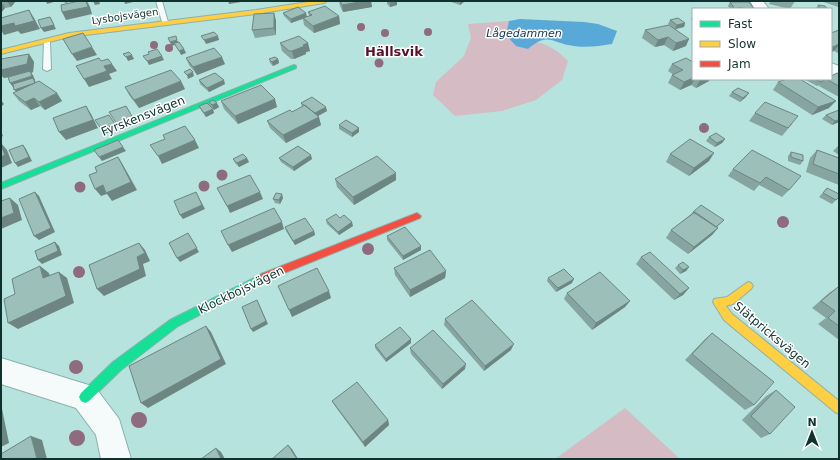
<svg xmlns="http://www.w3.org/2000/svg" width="840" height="460" viewBox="0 0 840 460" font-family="'DejaVu Sans',sans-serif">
  <rect width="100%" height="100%" fill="#b6e3dd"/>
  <!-- green -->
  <path fill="#d5bbc3" d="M509 21 506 35 528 49 536 42C550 45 558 51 568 61L562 80 536 100 502 111 455 116 433 95 436 82 464 56 471 38 468 24Z
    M625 408 680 459H555Z"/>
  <!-- water -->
  <path fill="#59a9d8" d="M520 19 584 22 598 24 617 31 612 44C599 46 587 48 574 46 552 44 549 31 528 49L516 46 506 35 509 21Z"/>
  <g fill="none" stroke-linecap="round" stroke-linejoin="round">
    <defs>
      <path id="lane" d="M156 1H162L168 22 167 23 162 22Z
        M47 39 50 41 51 69 47 71 43 69 44 41Z"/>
      <path id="street" d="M750 1H763L769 9H755Z
        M831 63 839 66V78L831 75Z
        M1 358 95 387 119 419 131 459H101L96 435 76 408 1 384Z"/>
      <path id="fast" d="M294 65 296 66V68L1 189V183Z
        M264 273 267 274 269 277 267 280 178 326 121 370 89 401 85 403 81 401 79 397 81 393 113 362 170 320Z"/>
      <path id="slow" d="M314 1H327L324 3 256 14 69 37 1 54V50L69 33 256 10Z
        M748 282 751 283 753 286 751 289 733 304 726 306 732 314 839 401V414L835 412 724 320 713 302 714 299 727 297Z"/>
      <path id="jam" d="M417 213 421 216 420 218 267 280 264 281 261 280 259 277 261 274Z"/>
    </defs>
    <!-- lane casing -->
    <use href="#lane" stroke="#8cb0ac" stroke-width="2"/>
    <!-- street casing -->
    <use href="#street" stroke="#8cb0ac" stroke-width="2"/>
    <!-- fast casing -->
    <use href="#fast" stroke="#8cb0ac" stroke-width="2"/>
    <!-- slow casing -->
    <use href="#slow" stroke="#8cb0ac" stroke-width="2"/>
    <!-- jam casing -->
    <use href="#jam" stroke="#8cb0ac" stroke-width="2"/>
    <!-- lane -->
    <use href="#lane" fill="#f4fbfa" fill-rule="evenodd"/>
    <!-- street -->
    <use href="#street" fill="#f4fbfa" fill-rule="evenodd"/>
    <!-- fast -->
    <use href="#fast" fill="#16e098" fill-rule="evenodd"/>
    <!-- slow -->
    <use href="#slow" fill="#ffcf43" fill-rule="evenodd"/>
    <!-- jam -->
    <use href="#jam" fill="#f24e42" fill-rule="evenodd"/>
  </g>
  <!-- trees -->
  <g fill="#8e6b7e">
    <circle cx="361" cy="27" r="4"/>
    <circle cx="428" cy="32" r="4"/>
    <circle cx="385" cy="33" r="4"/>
    <circle cx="154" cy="45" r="4"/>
    <circle cx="169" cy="48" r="4"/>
    <circle cx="379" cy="63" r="4.5"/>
    <circle cx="704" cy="128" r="5"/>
    <circle cx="222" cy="175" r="5.5"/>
    <circle cx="204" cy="186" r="5.5"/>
    <circle cx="80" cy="187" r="5.5"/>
    <circle cx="783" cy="222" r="6"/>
    <circle cx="368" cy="249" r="6"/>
    <circle cx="79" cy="272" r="6"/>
    <circle cx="76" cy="367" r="7"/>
    <circle cx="139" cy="420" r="8"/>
    <circle cx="77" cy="438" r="8"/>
  </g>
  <!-- wall -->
  <path fill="#86a4a0" d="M1 1H16L11 7 5 8 1 13Z
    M339 1H371L372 7 343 12 340 6Z
    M387 1 397 5 390 7 387 4Z
    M448 1H465L460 5Z
    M771 1H795L790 9 769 4Z
    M821 1H839V6L838 7Z
    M730 2 754 9H730L728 6Z
    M818 5 827 8 826 9H816Z
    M308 12 339 16 340 24 314 33 304 25 303 19 291 23 284 16 283 13H306V17L309 16Z
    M693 15V21L691 19Z
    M276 20V35L255 38 252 30Z
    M670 20 685 23 684 27 676 29 686 46 673 51 664 45 655 47 642 38 645 30 671 26 668 24Z
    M839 30V52L838 53 834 51 831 52V33Z
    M280 43 310 51 306 52V54L294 59H291L282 51Z
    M29 54 34 62 33 72 31 73 36 82 62 101 45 110 40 106 31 110 19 101 13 93 16 92 8 77 4 78 1 75V59Z
    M186 58 225 64 197 75 189 65Z
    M269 59H278L279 63 273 66 270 63Z
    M693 62V79H710L709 81 696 88 691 85 680 90 668 83 672 75H674L668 71 672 64Z
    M839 74V97L819 86 820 85 817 86 804 79H831L833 75Z
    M199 80 225 84 209 92 200 84Z
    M778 82 829 108 812 115 773 90Z
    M125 87 185 89 139 108 129 95Z
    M732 92 746 97 740 102 729 96Z
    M221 101 277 107 238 124 224 109Z
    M209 102 219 107 214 110 210 106Z
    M301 103 327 111 318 116 321 125 286 143 270 128 267 121 292 112 302 107Z
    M199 106 214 113 206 117 201 110Z
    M755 113 792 124 782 136 749 121Z
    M826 115 839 122 832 125 822 119Z
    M339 125 359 128V132L352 137 339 129Z
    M709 137 725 139 722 143 715 147 706 141Z
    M839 145V155L833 151Z
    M752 150 789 190 782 197 759 185 754 191 728 176 733 169Z
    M817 150 839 158V185L806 172 810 158Z
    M791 152 803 161 800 165 788 161V156Z
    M714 153 709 161 689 176 666 162 670 154Z
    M279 158 312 159 294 171 281 162Z
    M233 159 249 162 239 167 235 163Z
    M335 179 396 180 354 205 337 187Z
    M827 188 836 200 832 204 819 197Z
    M283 198 280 204 275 203 273 199Z
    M693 212 724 220 717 227 718 228 712 235 688 254 666 238 671 230 690 215Z
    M340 218 353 226 339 235 327 224 326 220Z
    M285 227 314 231 315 235 295 245 286 231Z
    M387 236 421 250 403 260 387 240Z
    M641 257 689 288 683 295 674 300 636 264Z
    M678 265 689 267 686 271 680 274 675 268Z
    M394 268 446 271 445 278 410 297 395 275Z
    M548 278 572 283 556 292 547 281Z
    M838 287H839V340L818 324 826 318 812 308 829 293Z
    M567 293 630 301 625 307 592 330 564 299Z
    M445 319 511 350 484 371 444 325Z
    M712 333 754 405 745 410 685 360 705 339Z
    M411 339V343L386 362 375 348V345Z
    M410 348 465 369 442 389 411 354Z
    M776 390 770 434 761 438 742 420 766 396Z
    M332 401 388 420 389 425 365 447 335 406Z"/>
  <!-- shaded-wall -->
  <path fill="#6d8682" d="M7 1H16L11 7Z
    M46 1H57L47 4Z
    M64 1H73L65 3Z
    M87 1 90 7 92 14 66 20 62 12Z
    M93 1H99L100 4 95 5Z
    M124 1H137L125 4Z
    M228 1H247L229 4Z
    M365 1H371L372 7 343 12 342 5Z
    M397 1V5L390 7V3Z
    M460 1H465L460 5Z
    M1 2 5 8 1 13Z
    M29 10 34 18 40 29 21 34 18 31 4 35 1 30V26Z
    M274 13 276 20V35L274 28Z
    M306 13 307 17 291 23V19Z
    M339 16 340 24 314 33 313 26Z
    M50 17 56 29 44 32 41 28Z
    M685 23 684 27 675 29 677 25Z
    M218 36 219 40 206 44 204 40Z
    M668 37 664 45 655 47 658 40Z
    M689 39 686 46 673 51 676 43Z
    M177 40 179 44 171 46 170 42Z
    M308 43 310 51 306 52V54L294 59 292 51 303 45Z
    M839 44V45L834 51 831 52V49L833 47Z
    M92 47 97 55 77 61 72 54Z
    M184 49 186 53 181 55 179 51Z
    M29 54 34 62 33 72 31 73 33 75 35 80H34L38 87 18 94 10 83 31 73 4 78 1 75V70Z
    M132 55 134 59 128 61 126 57Z
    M162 56 164 60 149 65 147 61Z
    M222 57 225 64 197 75 193 67Z
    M278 59 279 63 273 66 272 62Z
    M112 64 117 71 109 74 112 79 89 87 84 79 104 66Z
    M193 72 194 76 188 79 187 75Z
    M693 78V79H695L691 85 680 90 684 82Z
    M702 79H710L709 81 696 88 700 80Z
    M224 80 225 84 209 92 207 88Z
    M181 81 185 89 139 108 134 100Z
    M57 93 62 101 45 110 39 102Z
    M749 93 746 97 740 102 743 98Z
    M34 98 40 106 31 110 25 102Z
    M275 99 277 107 238 124 235 116Z
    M1 100 4 104 1 107Z
    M836 101 829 108 812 115 818 107Z
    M217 103 219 107 214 110 212 105Z
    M86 106 91 114 98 128 66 140 59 132Z
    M326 107 327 111 316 117 315 113Z
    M213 109 214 113 206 117 204 113Z
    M319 117 321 125 286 143 283 135Z
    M133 118 135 122 119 128 117 124Z
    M839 120V122L832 125 835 121Z
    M115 124 118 128 105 134 102 130Z
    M359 128V132L352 137V133Z
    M1 131 3 136 1 137Z
    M725 139 722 143 715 147 717 143Z
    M195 140 199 148 162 164 158 156Z
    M1 143 7 150 12 163 1 168Z
    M23 145 26 149 32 161 18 167 15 163Z
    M123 147 126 151 102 161 99 157Z
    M714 153 709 161 689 176 694 168Z
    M311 155 312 159 294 171 293 167Z
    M118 157 123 165 137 190 112 201 107 194 101 196 95 189Z
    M247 158 249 162 239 167 237 163Z
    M396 173V180L354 205 353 197Z
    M35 192 39 196 55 232 39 240 34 236Z
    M196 192 205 209 183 219 180 215Z
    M260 192 263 199 230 213 227 206Z
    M282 194 283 198 280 204 279 200Z
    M10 198 18 205 22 220 1 229V218Z
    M282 222 284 229 232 252 228 245Z
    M352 222 353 226 339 235 338 232Z
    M718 228 712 235 688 254 694 247Z
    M314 231 315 235 295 245 293 241Z
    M188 233 199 252 180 262 177 258Z
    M55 242 59 246 62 255 42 264 38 260Z
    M139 243 145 250 150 261 143 264 146 276 104 296 97 289 137 257Z
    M421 246V250L403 260V256Z
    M40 266 49 273 52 285 43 278Z
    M689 267 686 271 680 274 683 270Z
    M446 271 445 278 410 297V290Z
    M59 272 67 278 74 303 18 329 8 323Z
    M574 279 572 283 556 292 558 288Z
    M689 288 683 295 674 300 680 294Z
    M329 291 331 298 292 317 289 310Z
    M257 300 268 324 253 332 251 329Z
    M630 301 625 307 592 330 596 323Z
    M206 326 211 332 226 364 148 408 141 403Z
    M411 339V343L386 362V359Z
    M514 344 511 350 484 371 485 366Z
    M466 364 465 369 442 389 443 384Z
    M1 404 9 443 1 447Z
    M388 420 389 425 365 447 363 442Z
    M31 436 42 440 47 459H37Z
    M288 445 292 449 298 459H297Z
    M216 448 221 452 225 459H221Z"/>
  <!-- building -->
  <path fill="#9cbfba" stroke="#6d8682" d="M79 1H86L88 7 62 12 61 5Z
    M340 1H365L342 5Z
    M387 1H397L390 3Z
    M730 2H749L754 9 737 8V9H735Z
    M818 5 825 6 827 8H820Z
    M325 6 339 16 313 26 303 18 312 15 308 12Z
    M298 7 306 13 291 19 283 13Z
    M737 8 753 9H754H738Z
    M29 10 34 21 15 26 14 23 1 26V18Z
    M274 13V28L252 30 254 14Z
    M50 17 54 25 41 28 38 20Z
    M678 18 685 23 677 25 670 20Z
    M669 25 689 39 676 43 668 37 658 40 645 30Z
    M839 30V44L833 47 831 46V33Z
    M214 32 218 36 204 40 201 36Z
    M83 33 92 47 72 54 63 39Z
    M176 36 177 40 170 42 168 38Z
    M299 36 308 43 303 45 305 46 292 51H289L280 43Z
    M179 42 184 49 179 51 174 43Z
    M214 48 222 57 193 67 186 58Z
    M157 49 162 56 147 61 143 56 149 54 148 52Z
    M129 52 132 55 126 57 123 54Z
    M29 54 27 64 1 70V59Z
    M275 57 278 59 272 62 269 59Z
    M99 58 101 61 108 59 112 64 104 66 107 71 84 79 76 66Z
    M686 58 693 62V78L684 82 672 75 683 70 672 64Z
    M190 69 193 72 187 75 184 72Z
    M171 70 181 81 134 100 125 87Z
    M30 71 32 76 10 83 8 77Z
    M215 73 224 80 207 88 199 80Z
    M837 73 839 74V86L826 79H831V76Z
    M33 78 35 83 14 90 13 84Z
    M787 79H800L836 101 818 107 778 82Z
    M815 79H824L823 81 821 82Z
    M39 81 57 93 39 102 34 98 25 102 13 93Z
    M261 85 275 99 235 116 221 101Z
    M738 88 749 93 743 98 732 92Z
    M312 97 326 107 315 113 301 103Z
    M213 100 217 103 212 105 209 102Z
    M765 102 798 116 788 128 755 113Z
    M207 103 213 109 204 113 199 106Z
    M305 105 319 117 283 135 267 121 290 110 292 112Z
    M86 106 93 120 59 132 53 118Z
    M126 106 133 118 117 124 109 112Z
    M839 110V120L835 121 826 115Z
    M109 115 115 124 102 130 95 120Z
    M346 120 359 128 352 133 339 125Z
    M185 126 195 140 158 156 150 145 165 139 163 135Z
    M716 133 725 139 717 143 709 137Z
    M690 139 714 153 694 168 670 154Z
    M118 140 123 147 99 157 94 150Z
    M1 145 5 155 1 157Z
    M23 145 29 157 15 163 9 150Z
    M298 146 311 155 293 167 279 158Z
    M752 150 801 176 789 190 766 177 760 183 733 169Z
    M817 150 839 158V174L813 164Z
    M791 152 803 155V161L791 157Z
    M243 154 247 158 237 163 233 159Z
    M377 156 396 173 353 197 335 179Z
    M118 157 131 182 106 193 103 185 95 189 89 175 97 172 95 167Z
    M250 175 260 192 227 206 217 188Z
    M827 188 839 194V197L836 200 823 193Z
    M35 192 51 228 34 236 19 199Z
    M196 192 202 205 180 215 174 201Z
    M276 193 282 194 279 200 273 199Z
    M10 198 14 213 1 218V201Z
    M701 205 724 220 716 227 693 212Z
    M274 208 282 222 228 245 221 231Z
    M695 212 718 228 694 247 671 230Z
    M336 214 340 218 344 215 352 222 338 232 326 220Z
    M305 218 314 231 293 241 285 227Z
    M405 227 421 246 403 256 387 236Z
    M188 233 197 248 177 258 169 243Z
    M55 242 58 251 38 260 35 251Z
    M139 243 145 253 137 257 140 269 97 289 89 265Z
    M430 250 446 271 410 290 394 268Z
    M650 252 689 288 680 294 641 257Z
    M683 262 689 267 683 270 678 265Z
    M40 266 43 278 59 272 66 296 8 323 4 299 15 294 12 279Z
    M317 268 329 291 289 310 278 286Z
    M564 269 574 279 558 288 548 278Z
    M600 272 630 301 596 323 567 293Z
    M838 287H839V326L828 318 835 311 821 301Z
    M257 300 266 321 251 329 242 307Z
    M472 300 514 344 485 366 445 319Z
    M206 326 221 359 141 403 129 366Z
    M400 327 411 339 386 359 375 345Z
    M433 330 466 364 443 384 410 348Z
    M712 333 774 382 754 405 692 354Z
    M357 382 388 420 363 442 332 401Z
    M776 390 795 407 770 434 751 416Z
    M31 436 37 459H1V454Z
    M288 445 297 459H272Z
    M216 448 221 459H201Z"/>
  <g text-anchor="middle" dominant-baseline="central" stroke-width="3" stroke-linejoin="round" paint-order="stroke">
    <!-- far-street labels -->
    <g font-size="10" fill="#0f322e" stroke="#fff">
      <text transform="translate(125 16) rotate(-8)">Lysbojsvägen</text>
    </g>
    <!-- far-water labels -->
    <g font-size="11" font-style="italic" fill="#0e3451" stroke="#fff">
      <text x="524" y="33">Lågedammen</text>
    </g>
    <!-- street labels -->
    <g font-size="12" fill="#0f322e" stroke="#fff">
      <text transform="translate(143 116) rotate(-22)">Fyrskensvägen</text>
      <text transform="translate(241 290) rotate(-26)">Klockbojsvägen</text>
      <text transform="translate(772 335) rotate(40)">Slätpricksvägen</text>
    </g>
    <!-- far-district labels -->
    <g font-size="13" font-weight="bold" fill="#561229" stroke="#fff">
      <text x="394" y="51">Hällsvik</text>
    </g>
  </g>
  <!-- border -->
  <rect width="840" height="460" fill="none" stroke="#0f322e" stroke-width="4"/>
  <!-- legend -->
  <rect x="692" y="8" width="140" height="72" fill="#ffffff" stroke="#9fadab"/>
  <rect x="700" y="21" width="20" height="6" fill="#16e098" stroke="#9fadab"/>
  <text x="728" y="28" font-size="12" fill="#0f322e">Fast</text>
  <rect x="700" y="41" width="20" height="6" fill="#ffcf43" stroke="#9fadab"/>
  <text x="728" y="48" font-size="12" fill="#0f322e">Slow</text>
  <rect x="700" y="61" width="20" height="6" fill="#f24e42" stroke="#9fadab"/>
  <text x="728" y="68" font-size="12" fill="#0f322e">Jam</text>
  <!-- north arrow -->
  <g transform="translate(812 432)" stroke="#ffffff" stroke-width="3" paint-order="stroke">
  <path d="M0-3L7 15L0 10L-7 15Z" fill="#0f322e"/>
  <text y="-6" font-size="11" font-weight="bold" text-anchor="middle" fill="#0f322e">N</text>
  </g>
</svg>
